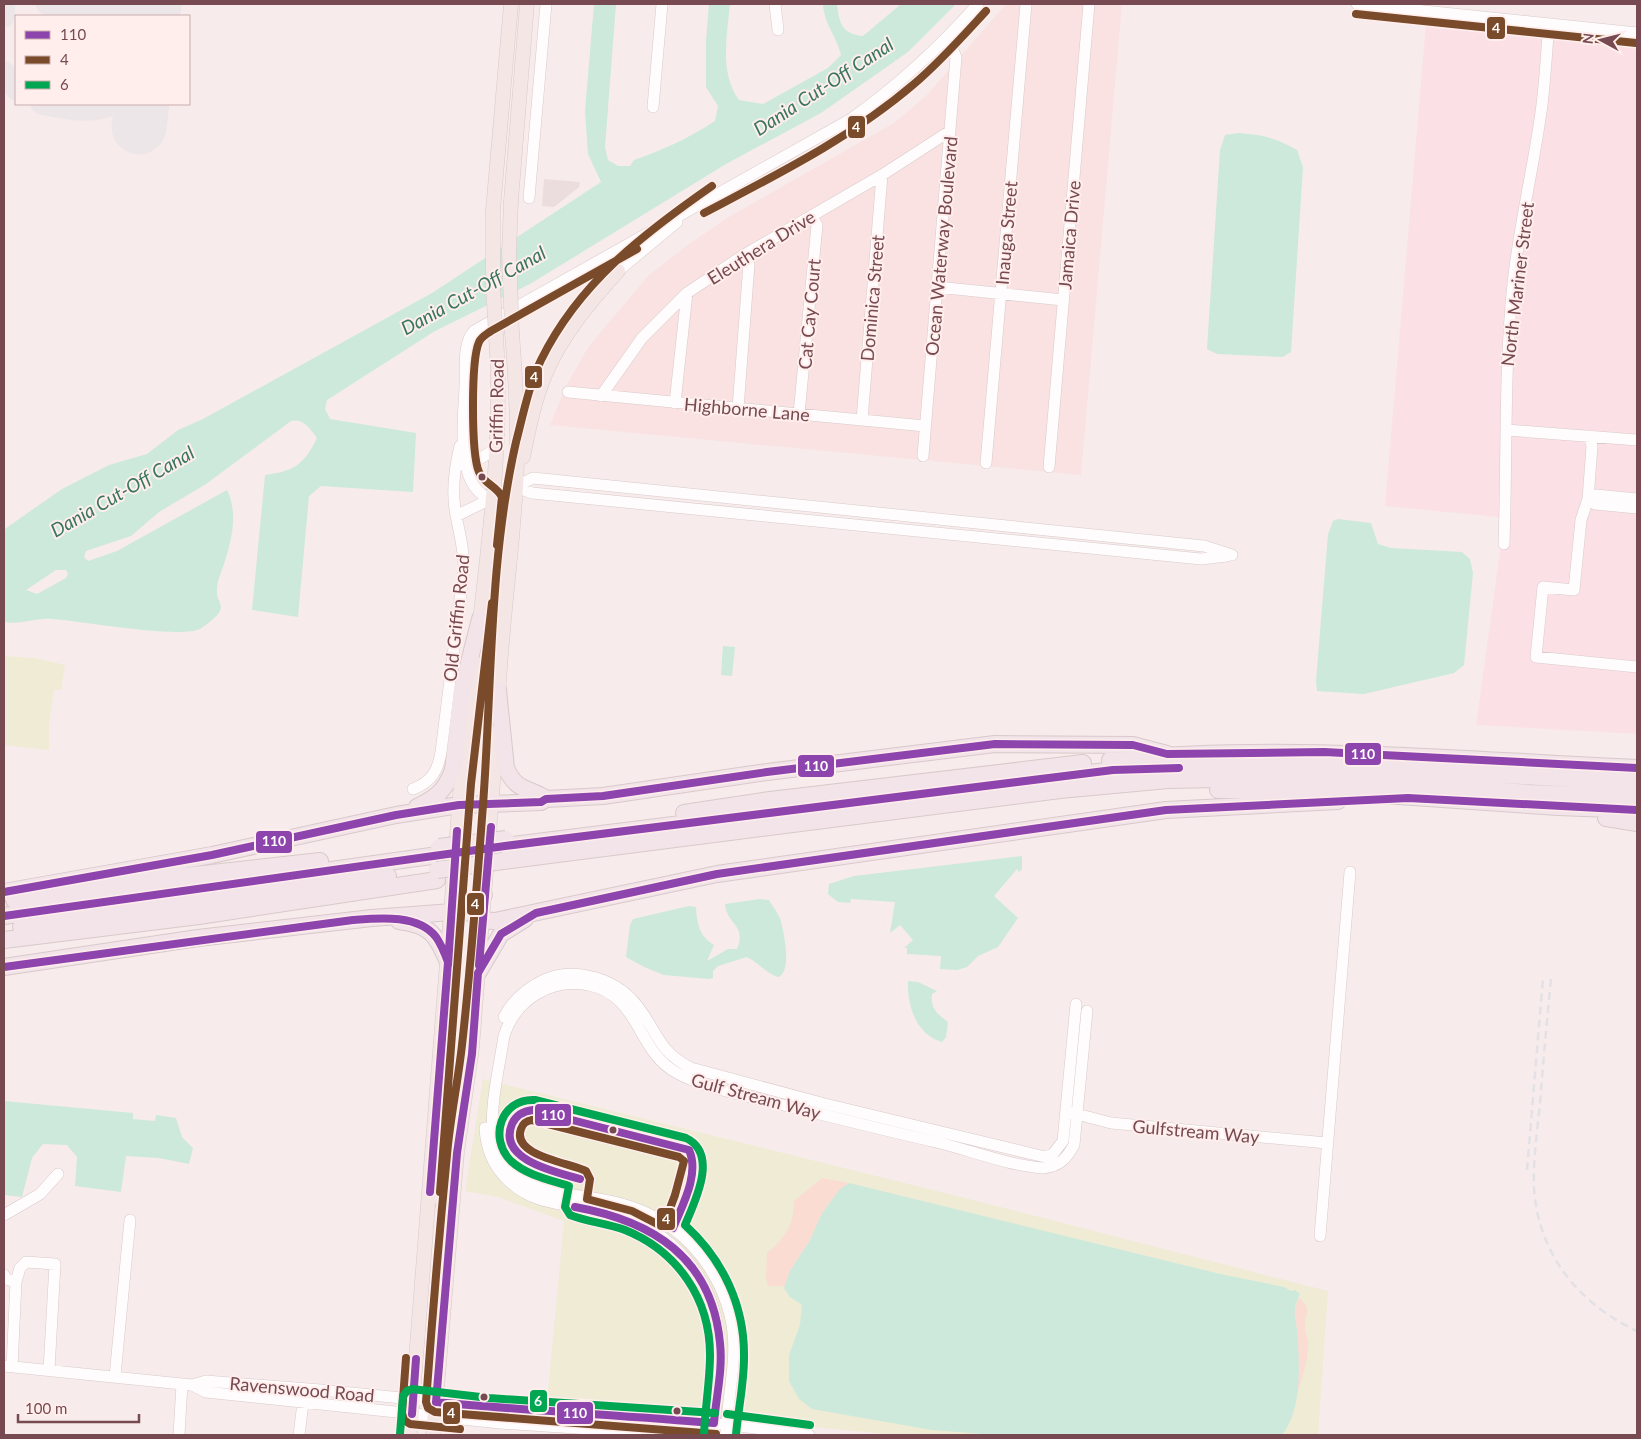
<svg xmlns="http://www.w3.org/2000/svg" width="1641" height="1439" viewBox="0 0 1641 1439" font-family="Lato,sans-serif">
  <rect width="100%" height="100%" fill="#f7eceb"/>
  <!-- residential -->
  <path fill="#f9e2e1" d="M1006 4H1122L1081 475 550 425 567 384 589 346 648 276 685 247 727 218 894 123 927 95Z"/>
  <!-- commercial -->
  <path fill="#fbe1e6" d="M1426 23 1637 44V734L1476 725 1504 523 1497 517 1385 506Z"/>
  <!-- industrial -->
  <path fill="#ebdddd" d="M544 179 580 182 579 187 554 207 542 206Z"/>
  <!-- green -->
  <path fill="#efebd5" d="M4 656 34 658 65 665 61 690H54L49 724V750L4 745Z
    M483 1079 957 1196 1328 1291 1318 1435H897L547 1402 564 1221 498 1197 465 1191Z"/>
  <!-- sand -->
  <path fill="#fbdcd3" d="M822 1178 849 1183 840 1189 822 1213 810 1240 790 1271 785 1286H768L766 1279 767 1253C785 1238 794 1225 794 1201Z
    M1299 1298C1314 1310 1304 1313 1305 1329 1305 1333 1307 1336 1308 1340 1309 1358 1303 1377 1297 1393L1298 1337 1293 1314Z"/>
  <!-- water -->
  <path fill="#cce9dc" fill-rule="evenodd" d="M594 4H616L605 147 608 160 618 166H630L634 160C663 150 689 138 715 121L718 106 706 87V40L709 4H730C727 36 719 72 739 100L763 104 828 68 841 55C837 37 824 24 823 4H837C839 23 842 34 863 36L901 4H956L908 52 821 113 726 164 530 284 435 331 327 400 325 409 330 419 416 433 413 492 321 486 309 496 298 617 252 610 265 475C294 471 304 465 317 438 310 429 304 418 291 421L206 484 159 512 131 536 86 551 84 557 88 561 117 551 227 490C239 514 231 543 223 567 220 575 216 585 217 593 217 600 223 604 220 611 218 616 205 626 200 629 179 639 81 621 53 619 37 617 20 625 4 622V530L9 526 62 489 109 465 147 454 178 430 203 419 432 293 601 182 588 154 585 111ZM56 570H66L68 574 66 578 37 594 26 590Z
    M1239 133C1264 135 1275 138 1297 150L1303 167 1291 352 1283 357 1217 354 1207 349 1220 150 1225 135Z
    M1338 519 1371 523 1378 544 1391 548 1462 552 1470 559 1473 573 1464 665 1454 673 1364 694 1317 691 1316 681 1328 534 1333 521Z
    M723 646 735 647 732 676 721 675Z
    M1022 856V869L1019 872 1017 869 994 896 1018 918 998 947 978 956 967 967 957 970 940 969 941 956 907 954V948H904L913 940 900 925 890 933 895 902 851 899 850 903 838 902 828 894 829 884 854 876Z
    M760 899 769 900C773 907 779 914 781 921 784 935 792 969 779 977 770 976 757 962 747 957L718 966 713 971V978L709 979 664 975 644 967 626 957 630 925 633 919 689 906 696 907C697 923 699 936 714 945L707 961 728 949H737C747 925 727 925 725 904Z
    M908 981 918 982 937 991 932 994C930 1009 938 1014 948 1022L946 1037 942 1042C916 1035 907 1005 908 981Z
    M4 1101 133 1113V1119L155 1121 156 1115 176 1118 182 1137 193 1148 189 1164 159 1158 126 1156 121 1192 75 1186 77 1157 67 1145 43 1144 32 1158 22 1197 4 1195Z
    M849 1183 1220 1274 1284 1287 1291 1291 1295 1290 1300 1294C1290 1315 1297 1318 1298 1339 1299 1369 1302 1410 1282 1435H997L932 1430 812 1409 799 1399 789 1381V1355L800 1325 802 1305 790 1297 784 1288 790 1271 810 1240 822 1213 840 1189Z"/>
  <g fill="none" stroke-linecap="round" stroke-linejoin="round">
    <!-- taxiway -->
    <path stroke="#ede6e8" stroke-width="21" d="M46 4C71 13 109 18 132 4
      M4 17 5 4
      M4 71 16 90
      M41 104C63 109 94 115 115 104"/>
    <!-- runway -->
    <path stroke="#ede6e8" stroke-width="55" d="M153 16 154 4
      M139 127 142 104"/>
    <defs>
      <path id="minor" d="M775 4 778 30
        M1357 4 1637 33
        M653 107 662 4
        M529 198 546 4
        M591 266 605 265 618 271 677 222
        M937 287 1063 300
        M568 392 925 426
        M601 396 642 338 687 293 744 255 882 175 950 131
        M675 403 687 293
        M738 408 749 264 744 255
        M799 414 817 225 811 216
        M862 420 882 175
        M1506 430 1637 440
        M1589 436 1592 446 1588 499 1581 520 1574 590 1543 587 1536 657 1637 667
        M463 453 481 458 497 448
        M923 456 956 57 947 39
        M986 463 1026 4
        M1049 467 1089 4
        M516 487 532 493 1201 559 1227 556
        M492 499C453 488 464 417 465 387 466 371 462 344 474 331L851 119C899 85 939 48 978 4
        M1588 499 1595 504 1637 508
        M1588 499 1596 495 1637 499
        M456 516 533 478 1204 546 1232 555
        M1504 544C1507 457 1504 370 1513 283 1519 228 1532 174 1540 119 1545 88 1546 56 1549 24
        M413 789C432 782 438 770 441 752L464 568C464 547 458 529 455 509 452 489 455 466 460 446
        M504 1017C513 999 529 987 546 979 576 967 614 979 634 1002 657 1028 656 1051 691 1068L825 1104 1045 1157 1053 1154 1063 1141 1076 1004
        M1069 1112 1111 1123 1327 1143
        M485 1128C486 1146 492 1163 504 1176 534 1210 576 1203 616 1214 662 1228 701 1264 714 1311 726 1352 714 1393 714 1435
        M4 1215 40 1194 58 1174
        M1320 1236 1350 872
        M4 1275 6 1279 16 1282 20 1268 26 1262 55 1264 49 1370
        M4 1366 192 1385 206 1392 500 1423 679 1435
        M12 1367 16 1282
        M115 1376 130 1220
        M192 1385 206 1381 321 1390 542 1412 606 1414 698 1421 809 1435
        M179 1435 182 1384
        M299 1435 303 1403
        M726 1435C727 1395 740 1355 730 1315 716 1260 676 1219 622 1204 572 1189 510 1203 494 1138 488 1113 500 1063 504 1036 516 999 550 978 589 985 641 996 636 1051 677 1073 704 1088 738 1093 767 1101 824 1115 880 1129 936 1142 969 1150 1011 1166 1043 1168 1060 1166 1066 1159 1074 1145L1087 1011"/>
      <path id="major" d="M511 201 527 4
        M493 210 511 4
        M523 457C529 429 534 401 545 375 561 336 590 302 618 271
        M479 629C490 533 503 434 496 336
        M498 701C501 628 512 557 516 485 519 434 516 383 512 333
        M444 1117C443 1132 443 1144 457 1153
        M433 1151 439 1153 444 1165 442 1199 446 1223
        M410 1435 461 783 475 663
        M433 1435 457 1153 472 1048 497 732"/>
      <path id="highway" d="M498 690 506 768C516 791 527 787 545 798
        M1110 760C1286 743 1462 760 1637 768
        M1218 790H1310L1558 807 1637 810
        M417 807C436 798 445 791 453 770L462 690 480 619
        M684 813 770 800 1083 763
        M1606 818 1637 823
        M505 846 1113 770 1329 764 1637 783
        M503 861 1060 790 1168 780 1327 777 1529 793 1637 798
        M454 879C461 902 467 921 495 921L717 874 1166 810 1338 801
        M4 892 212 855 396 815 459 805 541 802 546 799 603 796 767 772 995 744 1133 745 1167 754
        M14 900 195 875 320 861
        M4 916 438 855
        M399 921C430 925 436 934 448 962
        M21 927 388 876
        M4 940 199 916 437 880
        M4 967 198 938 372 918 452 912 470 906 484 895
        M478 973 501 934 525 919"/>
    </defs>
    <!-- minor casing -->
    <use href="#minor" stroke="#d9c9ca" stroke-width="12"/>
    <!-- major casing -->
    <use href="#major" stroke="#d9c9cb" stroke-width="15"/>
    <!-- highway casing -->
    <use href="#highway" stroke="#d9c9cb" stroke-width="18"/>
    <!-- minor -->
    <use href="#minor" stroke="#fefcfc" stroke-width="11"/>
    <!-- major -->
    <use href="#major" stroke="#f3e6e5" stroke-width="14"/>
    <!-- highway -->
    <use href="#highway" stroke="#f2e4e8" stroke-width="16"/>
    <!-- rail -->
    <path stroke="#e3e1e5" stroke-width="2.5" stroke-dasharray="8 5" stroke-linecap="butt" d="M1551 979C1547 1021 1543 1062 1540 1104 1537 1132 1533 1160 1534 1188 1538 1254 1579 1304 1637 1331
      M1527 1170 1543 978"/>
    <defs>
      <path id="major-bridge" d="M511 201 509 253 512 333
        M493 210V287L496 336"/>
      <path id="highway-bridge" d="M439 847 506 839
        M437 870 503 861"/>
    </defs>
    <!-- major-bridge casing -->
    <use href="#major-bridge" stroke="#d9c9cb" stroke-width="15" stroke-linecap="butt"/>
    <!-- highway-bridge casing -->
    <use href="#highway-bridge" stroke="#d9c9cb" stroke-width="18" stroke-linecap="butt"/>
    <!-- major-bridge -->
    <use href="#major-bridge" stroke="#f3e6e5" stroke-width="14"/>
    <!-- highway-bridge -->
    <use href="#highway-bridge" stroke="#f2e4e8" stroke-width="16"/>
    <defs>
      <path id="bus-1" d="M4 892 212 855 396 815 459 805 541 802 546 799 603 796 767 772 995 744 1133 745 1167 754 1324 752 1637 768
        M4 916 505 846 1113 770 1179 768
        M448 965 457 831
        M479 965 491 827
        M4 967 353 920C379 918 418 914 436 937 441 944 445 954 448 962L430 1192
        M580 1179C556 1172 497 1160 512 1124 516 1115 524 1111 533 1110L689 1150C700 1174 682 1206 673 1228
        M575 1207C653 1221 712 1258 720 1343 723 1370 716 1397 714 1423
        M436 1402 457 1153 472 1054 478 973 501 934 536 913 717 874 1166 810 1408 798 1637 810
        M436 1402C529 1411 621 1415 714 1423
        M412 1414 416 1359"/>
      <path id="bus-2" d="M1356 14 1636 43
        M712 186C643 234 579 283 541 360 529 385 523 415 516 442 489 560 492 684 483 805 477 885 471 965 462 1045 458 1082 450 1118 447 1155 439 1237 432 1320 426 1402L428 1408 435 1412 716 1434
        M704 213C776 175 851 138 914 84 940 62 963 36 986 11
        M497 545 502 497C497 486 484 484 479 472 471 453 471 360 479 342 481 337 487 334 491 331L637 249
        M532 1120 679 1157 684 1161 675 1195 663 1227 632 1211 587 1199 590 1179 586 1171C571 1163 511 1156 521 1129 523 1123 526 1121 532 1120Z
        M440 1192 471 784 492 603
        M406 1358 402 1413 404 1420 410 1424 460 1429"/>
      <path id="bus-3" d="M727 1414 810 1425
        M400 1434 403 1396 407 1391 412 1389 489 1398 715 1413
        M704 1435C705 1408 710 1381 710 1355 710 1298 677 1251 625 1230 607 1223 587 1222 570 1215L565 1207 569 1186C550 1180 526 1175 511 1161 488 1138 501 1098 535 1100L686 1138C719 1154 695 1201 685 1225 723 1260 745 1306 744 1358 744 1384 738 1410 736 1435"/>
    </defs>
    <!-- bus-1 casing -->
    <use href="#bus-1" stroke="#ffeeec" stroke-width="11"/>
    <!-- bus-2 casing -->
    <use href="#bus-2" stroke="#ffeeec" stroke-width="11"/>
    <!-- bus-3 casing -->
    <use href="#bus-3" stroke="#ffeeec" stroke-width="11"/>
    <!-- bus-1 -->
    <use href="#bus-1" stroke="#8e44ad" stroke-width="8"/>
    <!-- bus-2 -->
    <use href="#bus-2" stroke="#7a4b2a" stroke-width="8"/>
    <!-- bus-3 -->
    <use href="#bus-3" stroke="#00a651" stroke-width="8"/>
  </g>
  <!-- markers -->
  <g fill="#774951" stroke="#ffeeec" stroke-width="2">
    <circle cx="482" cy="477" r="4.5"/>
    <circle cx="613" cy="1130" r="4.5"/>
    <circle cx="484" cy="1397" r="4.5"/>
    <circle cx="677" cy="1411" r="4.5"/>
  </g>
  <g text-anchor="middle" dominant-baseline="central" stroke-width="4" stroke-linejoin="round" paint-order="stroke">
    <!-- street labels -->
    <g font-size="18" fill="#774951" stroke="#ffeeec">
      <text transform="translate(1006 233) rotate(-85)">Inauga Street</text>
      <text transform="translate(1069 235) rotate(-85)">Jamaica Drive</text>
      <text transform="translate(941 246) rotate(-85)">Ocean Waterway Boulevard</text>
      <text transform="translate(761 247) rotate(-32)">Eleuthera Drive</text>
      <text transform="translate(1517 284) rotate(-83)">North Mariner Street</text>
      <text transform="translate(872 298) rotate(-85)">Dominica Street</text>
      <text transform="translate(809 314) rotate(-85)">Cat Cay Court</text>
      <text transform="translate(496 406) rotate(-89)">Griffin Road</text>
      <text transform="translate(747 409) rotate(5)">Highborne Lane</text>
      <text transform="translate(456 618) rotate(-84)">Old Griffin Road</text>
      <text transform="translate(756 1096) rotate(15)">Gulf Stream Way</text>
      <text transform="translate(1196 1131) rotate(5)">Gulfstream Way</text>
      <text transform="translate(302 1389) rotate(5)">Ravenswood Road</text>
    </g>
    <!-- water labels -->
    <g font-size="19" font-style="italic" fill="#39765f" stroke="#ffeeec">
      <text transform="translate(823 86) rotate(-33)">Dania Cut-Off Canal</text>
      <text transform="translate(473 290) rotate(-29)">Dania Cut-Off Canal</text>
      <text transform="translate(122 491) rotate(-30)">Dania Cut-Off Canal</text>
    </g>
  </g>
  <g stroke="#ffeeec" stroke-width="2">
    <rect x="1486" y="16" width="20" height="24" rx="5" fill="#7a4b2a"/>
    <rect x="847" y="115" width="19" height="24" rx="5" fill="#7a4b2a"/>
    <rect x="524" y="365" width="19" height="24" rx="5" fill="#7a4b2a"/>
    <rect x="1344" y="742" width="38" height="24" rx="5" fill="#8e44ad"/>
    <rect x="797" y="754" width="38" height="24" rx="5" fill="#8e44ad"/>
    <rect x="255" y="830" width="38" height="24" rx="5" fill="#8e44ad"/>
    <rect x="466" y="892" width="19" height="24" rx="5" fill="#7a4b2a"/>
    <rect x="534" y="1103" width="38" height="24" rx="5" fill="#8e44ad"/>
    <rect x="656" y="1207" width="20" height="24" rx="5" fill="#7a4b2a"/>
    <rect x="529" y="1389" width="19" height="24" rx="5" fill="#00a651"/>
    <rect x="556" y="1401" width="38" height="24" rx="5" fill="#8e44ad"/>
    <rect x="442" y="1401" width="19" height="24" rx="5" fill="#7a4b2a"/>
  </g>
  <g font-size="14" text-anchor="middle" font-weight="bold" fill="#fff">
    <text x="1496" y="33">4</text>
    <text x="856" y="132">4</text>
    <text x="534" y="382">4</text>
    <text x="1363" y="759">110</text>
    <text x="816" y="771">110</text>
    <text x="274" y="846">110</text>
    <text x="475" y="909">4</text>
    <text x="553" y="1120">110</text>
    <text x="666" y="1224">4</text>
    <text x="538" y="1406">6</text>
    <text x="575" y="1418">110</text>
    <text x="451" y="1418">4</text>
  </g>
  <!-- border -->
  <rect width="1641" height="1439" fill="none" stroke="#774951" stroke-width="10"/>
  <!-- legend -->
  <rect x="15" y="15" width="175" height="90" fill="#ffeeec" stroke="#c9acae"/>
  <rect x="25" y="31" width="25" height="8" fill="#8e44ad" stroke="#c9acae"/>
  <text x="60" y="40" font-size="15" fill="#774951">110</text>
  <rect x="25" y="56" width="25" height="8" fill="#7a4b2a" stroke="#c9acae"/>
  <text x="60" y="65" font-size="15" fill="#774951">4</text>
  <rect x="25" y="81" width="25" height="8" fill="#00a651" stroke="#c9acae"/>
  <text x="60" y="90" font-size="15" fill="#774951">6</text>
  <!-- north arrow -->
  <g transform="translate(1601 40) rotate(277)" stroke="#ffeeec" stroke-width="4" paint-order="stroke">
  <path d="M0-4L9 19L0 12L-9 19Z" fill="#774951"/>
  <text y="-8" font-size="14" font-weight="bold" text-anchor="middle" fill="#774951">N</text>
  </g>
  <!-- scale -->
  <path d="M18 1414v8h121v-8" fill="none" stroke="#774951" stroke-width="2.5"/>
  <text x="25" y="1414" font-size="15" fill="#774951" stroke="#ffeeec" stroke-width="4" paint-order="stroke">100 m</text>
</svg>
